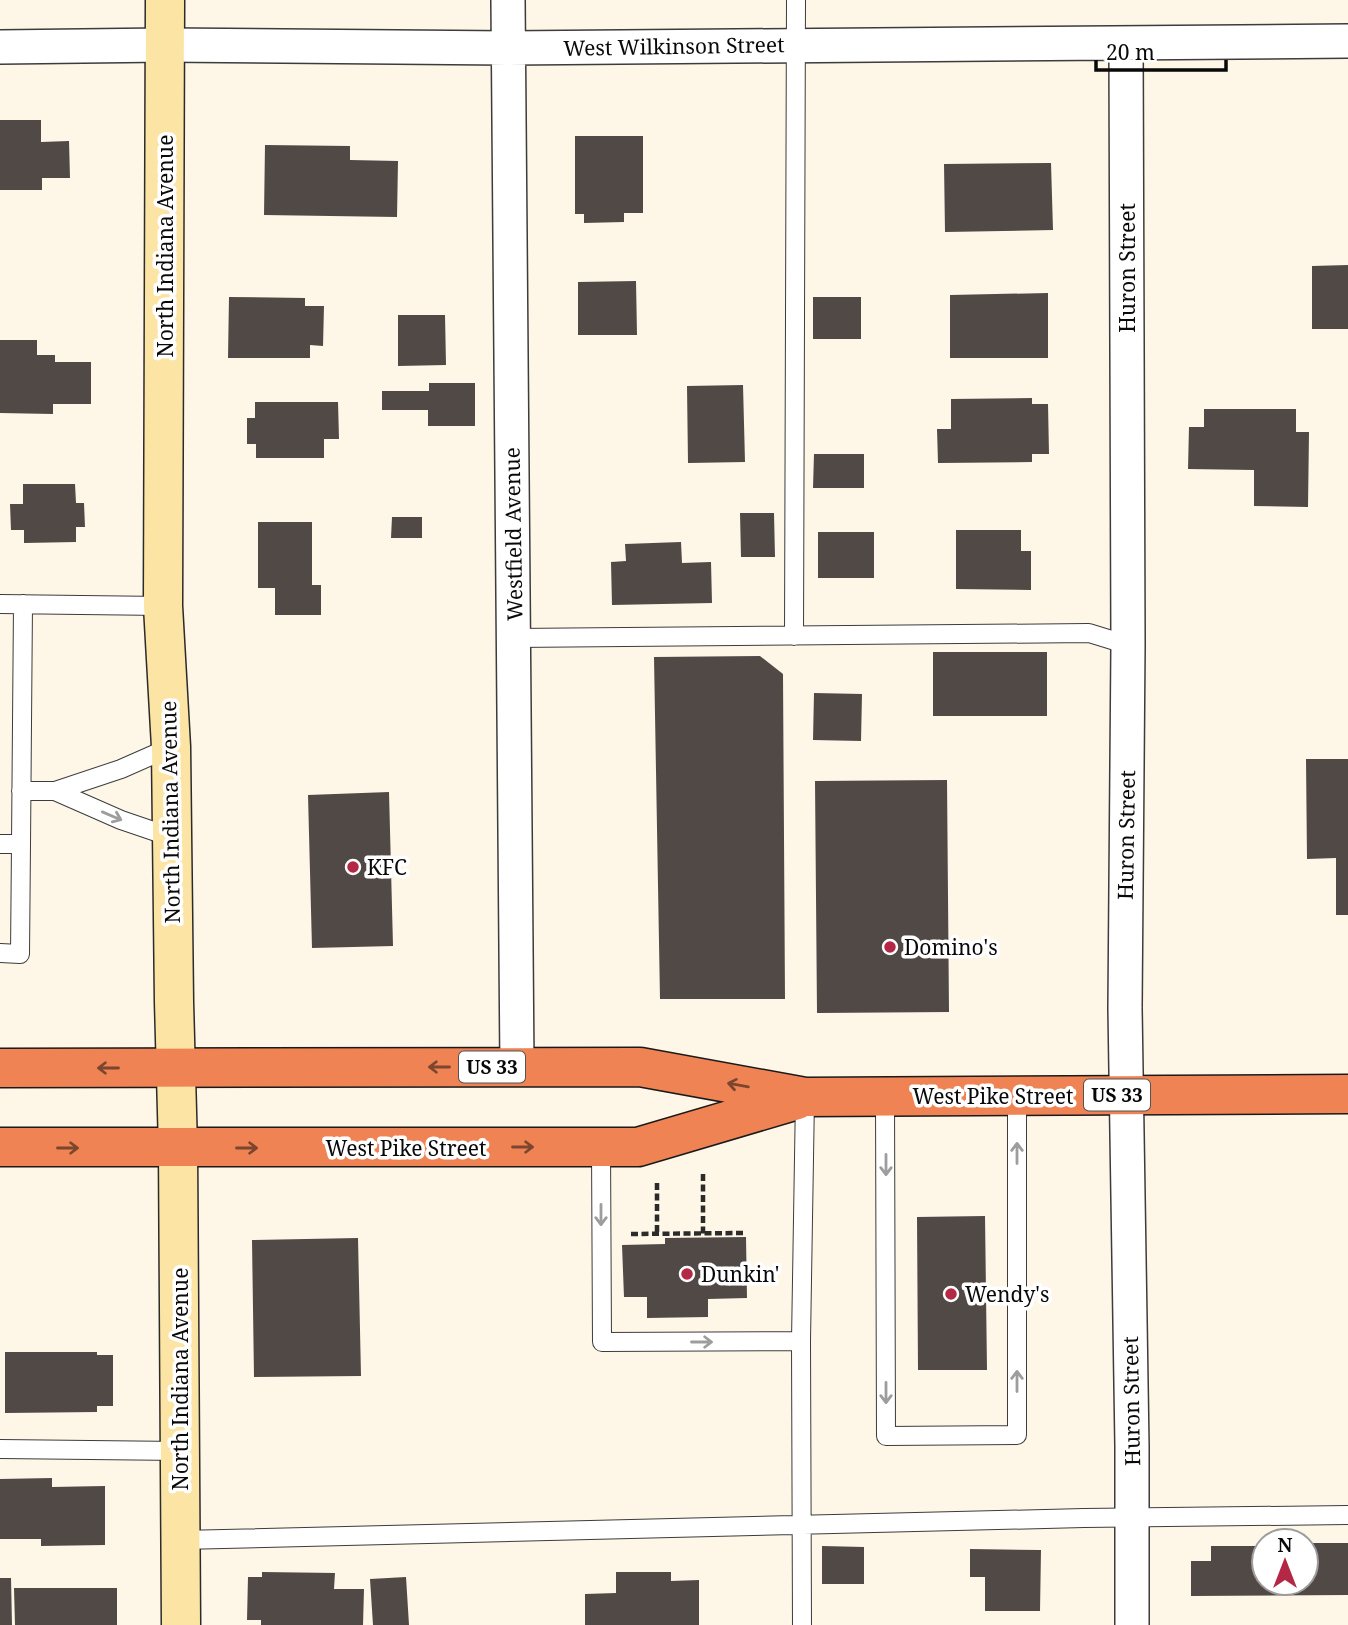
<svg xmlns="http://www.w3.org/2000/svg" width="1348" height="1625" viewBox="0 0 1348 1625" font-family="'Noto Serif',serif">
  <rect width="100%" height="100%" fill="#fef6e7"/>
  <!-- building -->
  <path fill="#514946" d="M0 120H41V142L69 141 70 178H42V190H0Z
    M575 136H643V213H624V222L584 223V214H575Z
    M265 145 350 146V160L398 161 397 217 264 215Z
    M1051 163 1053 230 945 232 944 164Z
    M1348 265V329H1312V266Z
    M636 281 637 335H578V282Z
    M1048 293V358H950V295Z
    M229 297 305 298V306H324L323 346 310 345V358H228Z
    M813 297H861V339H813Z
    M398 315H445L446 365 398 366Z
    M0 340H37V355H55V362H91V404H53V414L0 413Z
    M429 383H475V426H428V410H382V391H429Z
    M743 385 745 462 688 463 687 386Z
    M1032 398V404H1048L1049 454H1032V462L938 463 937 429H951V399Z
    M255 402H338L339 439H324V458H256V444H247V418H255Z
    M1204 409H1296V432H1309L1308 507 1254 506V470L1188 469 1189 427H1204Z
    M814 454H864V488H813Z
    M23 484H75L76 503H84L85 527H76V542L24 543V530H11L10 504H23Z
    M740 513H774L775 557H741Z
    M392 517H422V538H391Z
    M258 522H312V585H321V615H275V588H258Z
    M956 530H1021V551H1031V590L956 589Z
    M818 532H874V578H818Z
    M681 542 682 563 711 562 712 603 612 605 611 562 626 561 625 544Z
    M933 652H1047V716H933Z
    M760 656 783 674 785 999H660L654 657Z
    M814 693 862 694 861 741 813 740Z
    M1306 759H1348V915H1336V858L1307 859Z
    M947 780 949 1012 817 1013 815 781Z
    M389 792 393 946 312 948 308 795Z
    M985 1216 987 1370H918L917 1217Z
    M746 1237 747 1298 708 1299V1317L647 1318V1297H624L622 1245 665 1244V1238Z
    M358 1238 361 1376 254 1377 252 1240Z
    M5 1352H97V1355H113V1406H97V1412L5 1413Z
    M52 1478V1487L105 1486V1545L41 1546V1539H0V1479Z
    M1306 1543H1348V1595L1191 1596V1561H1211V1546H1261V1559H1264V1583H1306Z
    M822 1546 864 1547V1584H822Z
    M970 1549 1041 1550 1040 1611H985V1577H970Z
    M262 1572 335 1573 334 1589H364L363 1625H261V1620H247L248 1577H262Z
    M616 1572H671V1581L699 1580V1625H585V1594L616 1593Z
    M406 1577 409 1625H373L370 1579Z
    M0 1578H11L12 1625H0Z
    M14 1588H117V1625H15Z"/>
  <g fill="none" stroke-linecap="round" stroke-linejoin="round">
    <defs>
      <path id="lane" d="M0 604 163 606
        M794 636 796 0
        M514 638 1089 633 1128 645
        M21 791H55L121 769 171 747
        M55 791 121 820 171 837
        M0 844H21L23 604
        M0 953 20 954 21 844
        M885 1097 886 1436 1017 1435V1096
        M601 1147 602 1342 801 1341
        M0 1449 180 1451
        M181 1540 1084 1518 1348 1515
        M802 1625 801 1341 805 1097"/>
      <path id="street" d="M508 0 517 1067
        M1126 44 1128 645 1125 1008 1132 1446V1625
        M0 47 165 45 508 48 1348 41"/>
      <path id="secondary" d="M165 0 163 606 171 747 174 1002 178 1148 181 1625"/>
      <path id="highway" d="M0 1068 640 1067 805 1097 1348 1094
        M0 1147H638L797 1100"/>
    </defs>
    <!-- lane casing -->
    <use href="#lane" stroke="#3c3c3c" stroke-width="20"/>
    <!-- street casing -->
    <use href="#street" stroke="#3c3c3c" stroke-width="36"/>
    <!-- secondary casing -->
    <use href="#secondary" stroke="#2b2b2b" stroke-width="41"/>
    <!-- highway casing -->
    <use href="#highway" stroke="#1a1a1a" stroke-width="41"/>
    <!-- path -->
    <path stroke="#2b2b2b" stroke-width="4.5" stroke-dasharray="7 3.5" stroke-linecap="butt" d="M703 1174V1234
      M657 1183V1234
      M631 1234 743 1233"/>
    <!-- lane -->
    <use href="#lane" stroke="#fff" stroke-width="18"/>
    <!-- street -->
    <use href="#street" stroke="#fff" stroke-width="33"/>
    <!-- secondary -->
    <use href="#secondary" stroke="#fce5a4" stroke-width="38"/>
    <!-- highway -->
    <use href="#highway" stroke="#ef8354" stroke-width="38"/>
  </g>
  <!-- one-way arrows -->
  <defs><path id="oneway-shaft" d="M-6 0H5M1.5-3L5.5 0L1.5 3" fill="none" stroke-width="1.6" stroke-linecap="round" stroke-linejoin="round" transform="scale(1.75)"/></defs>
  <g stroke="#9d9d9d">
    <use href="#oneway-shaft" transform="translate(112 816) rotate(23)"/>
    <use href="#oneway-shaft" transform="translate(1017 1153) rotate(-90)"/>
    <use href="#oneway-shaft" transform="translate(886 1165) rotate(90)"/>
    <use href="#oneway-shaft" transform="translate(601 1215) rotate(90)"/>
    <use href="#oneway-shaft" transform="translate(702 1342)"/>
    <use href="#oneway-shaft" transform="translate(1017 1381) rotate(-90)"/>
    <use href="#oneway-shaft" transform="translate(886 1393) rotate(90)"/>
  </g>
  <g stroke="#7c462e">
    <use href="#oneway-shaft" transform="translate(439 1067) rotate(180)"/>
    <use href="#oneway-shaft" transform="translate(108 1068) rotate(-180)"/>
    <use href="#oneway-shaft" transform="translate(738 1085) rotate(-170)"/>
    <use href="#oneway-shaft" transform="translate(523 1147)"/>
    <use href="#oneway-shaft" transform="translate(68 1148)"/>
    <use href="#oneway-shaft" transform="translate(247 1148)"/>
  </g>
  <!-- markers -->
  <g fill="#b32844" stroke="#fff" stroke-width="2.5">
    <circle cx="353" cy="867" r="7"/>
    <circle cx="890" cy="947" r="7"/>
    <circle cx="687" cy="1274" r="7"/>
    <circle cx="951" cy="1294" r="7"/>
  </g>
  <g text-anchor="middle" dominant-baseline="central" stroke-width="7" stroke-linejoin="round" paint-order="stroke">
    <!-- shield labels -->
    <g fill="#fff" stroke="#535353" stroke-width="2">
      <rect x="459" y="1051.5" width="66" height="31" rx="5"/>
      <rect x="1084" y="1079.5" width="66" height="31" rx="5"/>
    </g>
    <g font-size="19" font-weight="bold" fill="#090909">
      <text x="492" y="1067">US 33</text>
      <text x="1117" y="1095">US 33</text>
    </g>
    <!-- street labels -->
    <g font-size="21" fill="#090909" stroke="#fff">
      <text transform="translate(674 46) rotate(-1)">West Wilkinson Street</text>
      <text transform="translate(165 246) rotate(-90)">North Indiana Avenue</text>
      <text transform="translate(1127 268) rotate(-90)">Huron Street</text>
      <text transform="translate(513 534) rotate(-91)">Westfield Avenue</text>
      <text transform="translate(170 812) rotate(-91)">North Indiana Avenue</text>
      <text transform="translate(1126 835) rotate(-89)">Huron Street</text>
      <text x="993" y="1096">West Pike Street</text>
      <text x="406" y="1148">West Pike Street</text>
      <text transform="translate(180 1379) rotate(-90)">North Indiana Avenue</text>
      <text transform="translate(1131 1401) rotate(-91)">Huron Street</text>
    </g>
    <!-- poi labels -->
    <g font-size="21" fill="#090909" stroke="#fff" text-anchor="start">
      <text x="367" y="867">KFC</text>
      <text x="904" y="947">Domino's</text>
      <text x="701" y="1274">Dunkin'</text>
      <text x="965" y="1294">Wendy's</text>
    </g>
  </g>
  <!-- north arrow -->
  <g transform="translate(1285 1562)"><circle r="33" fill="#ffffff" stroke="#9d9d9d" stroke-width="2"/>
  <path d="M0-5L12 26L0 18L-12 26Z" fill="#b32844"/>
  <text y="-10" font-size="19" font-weight="bold" text-anchor="middle" fill="#090909">N</text>
  </g>
  <!-- scale -->
  <path d="M1096 60v10h130v-10" fill="none" stroke="#090909" stroke-width="3.5"/>
  <text x="1106" y="60" font-size="21" fill="#090909" stroke="#ffffff" stroke-width="5" paint-order="stroke">20 m</text>
</svg>
